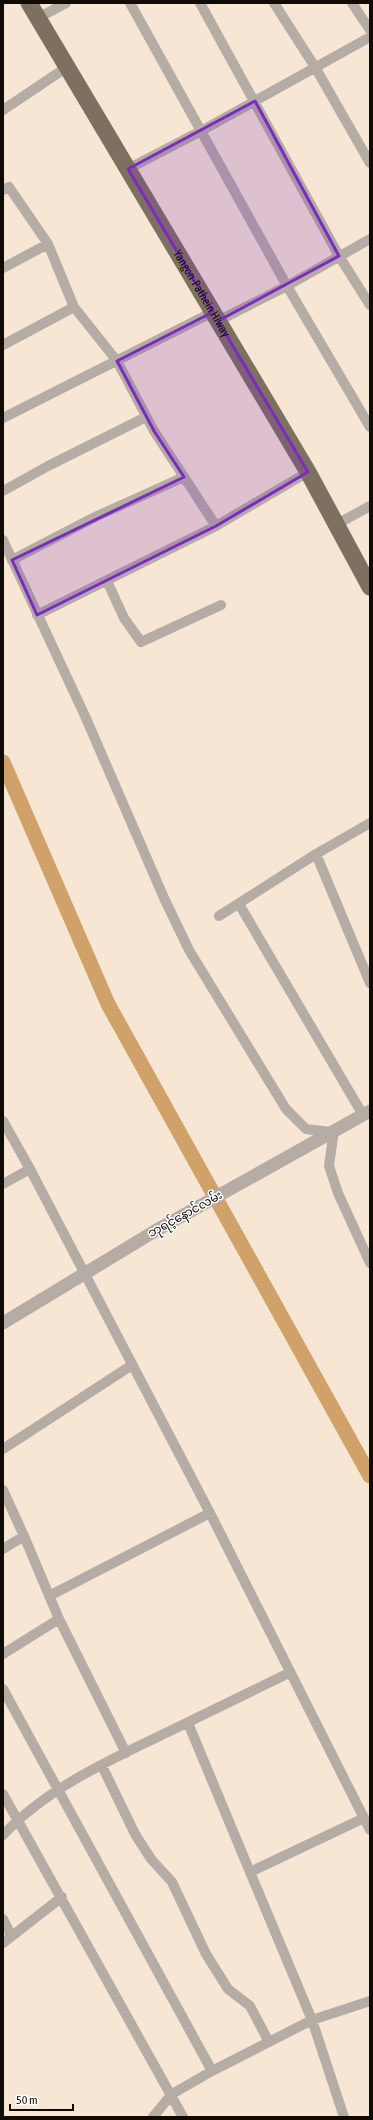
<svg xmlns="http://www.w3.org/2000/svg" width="373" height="2120" viewBox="0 0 373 2120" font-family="'Asap Condensed','Noto Sans Myanmar',sans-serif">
  <rect width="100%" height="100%" fill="#f7e6d3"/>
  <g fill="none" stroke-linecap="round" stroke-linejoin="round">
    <!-- river -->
    <path stroke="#d0a169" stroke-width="15" d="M3 762 108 1004 370 1476"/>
    <!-- minor -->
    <path stroke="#b4aca5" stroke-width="10" d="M130 3 287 286 370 427
      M200 3 339 256 370 305
      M274 3 315 67 370 163
      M352 3 370 30
      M38 18 66 3
      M3 110 67 67
      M128 169 201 131 370 37
      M3 190 9 187 48 244 74 307 117 361 154 431 216 526
      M3 268 48 244
      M218 321 287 286 370 239
      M3 345 74 307
      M3 418 213 312
      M3 491 48 466 146 417
      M337 524 370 506
      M3 540 85 716 164 898 189 950 286 1109 306 1129 330 1132
      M12 560 95 517 184 477
      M107 581 124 618 141 642 221 605
      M37 615 216 526 308 472
      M316 854 370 983
      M239 904 363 1115
      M219 916 316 854 370 823
      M3 1121 30 1169 210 1513 370 1830
      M334 1130 329 1166 338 1193 370 1263
      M3 1184 30 1169
      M3 1449 132 1365
      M3 1490 24 1536 3 1549
      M24 1536 59 1619 126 1753
      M49 1596 210 1513
      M3 1654 59 1619
      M3 1689 212 2071
      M188 1723 250 1872 364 1818
      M102 1766 135 1834 151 1859 172 1882 206 1954 228 1989 250 2006 269 2042
      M3 1794 183 2117
      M3 1835C48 1787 114 1758 172 1730 211 1711 250 1692 289 1673
      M250 1872 312 2020 344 2117
      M3 1919 11 1935
      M3 1943 62 1897
      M153 2117 172 2094 212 2071 312 2020 370 2001"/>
    <!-- tertiary -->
    <path stroke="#b4aca5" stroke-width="13" d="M3 1323 155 1231 370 1111"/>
    <!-- trunk -->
    <path stroke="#7e7061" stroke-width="17" id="s1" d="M29 3 308 472 370 587"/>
  </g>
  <!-- marked area -->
  <path fill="#7b2cbf" fill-opacity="0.2" stroke="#7b2cbf" stroke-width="3" stroke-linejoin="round" d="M255 101 339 256 218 321 308 472 216 526 37 615 12 560 184 477 154 431 117 361 213 312 128 169Z"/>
  <g text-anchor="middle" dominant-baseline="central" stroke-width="3" stroke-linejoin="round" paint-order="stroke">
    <!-- street labels -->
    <g font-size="12" fill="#100b05" stroke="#fff">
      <text stroke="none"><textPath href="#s1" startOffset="338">Yangon-Pathein Hiway</textPath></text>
      <text transform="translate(185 1214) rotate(-29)">ဘုရင့်နောင်လမ်း</text>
    </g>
  </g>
  <!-- border -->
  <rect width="373" height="2120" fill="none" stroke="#100b05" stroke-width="8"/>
  <!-- scale -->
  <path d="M10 2104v6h63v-6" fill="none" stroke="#100b05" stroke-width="2"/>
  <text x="16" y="2104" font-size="12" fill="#100b05" stroke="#ffffff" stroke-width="3" paint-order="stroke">50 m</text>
</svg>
